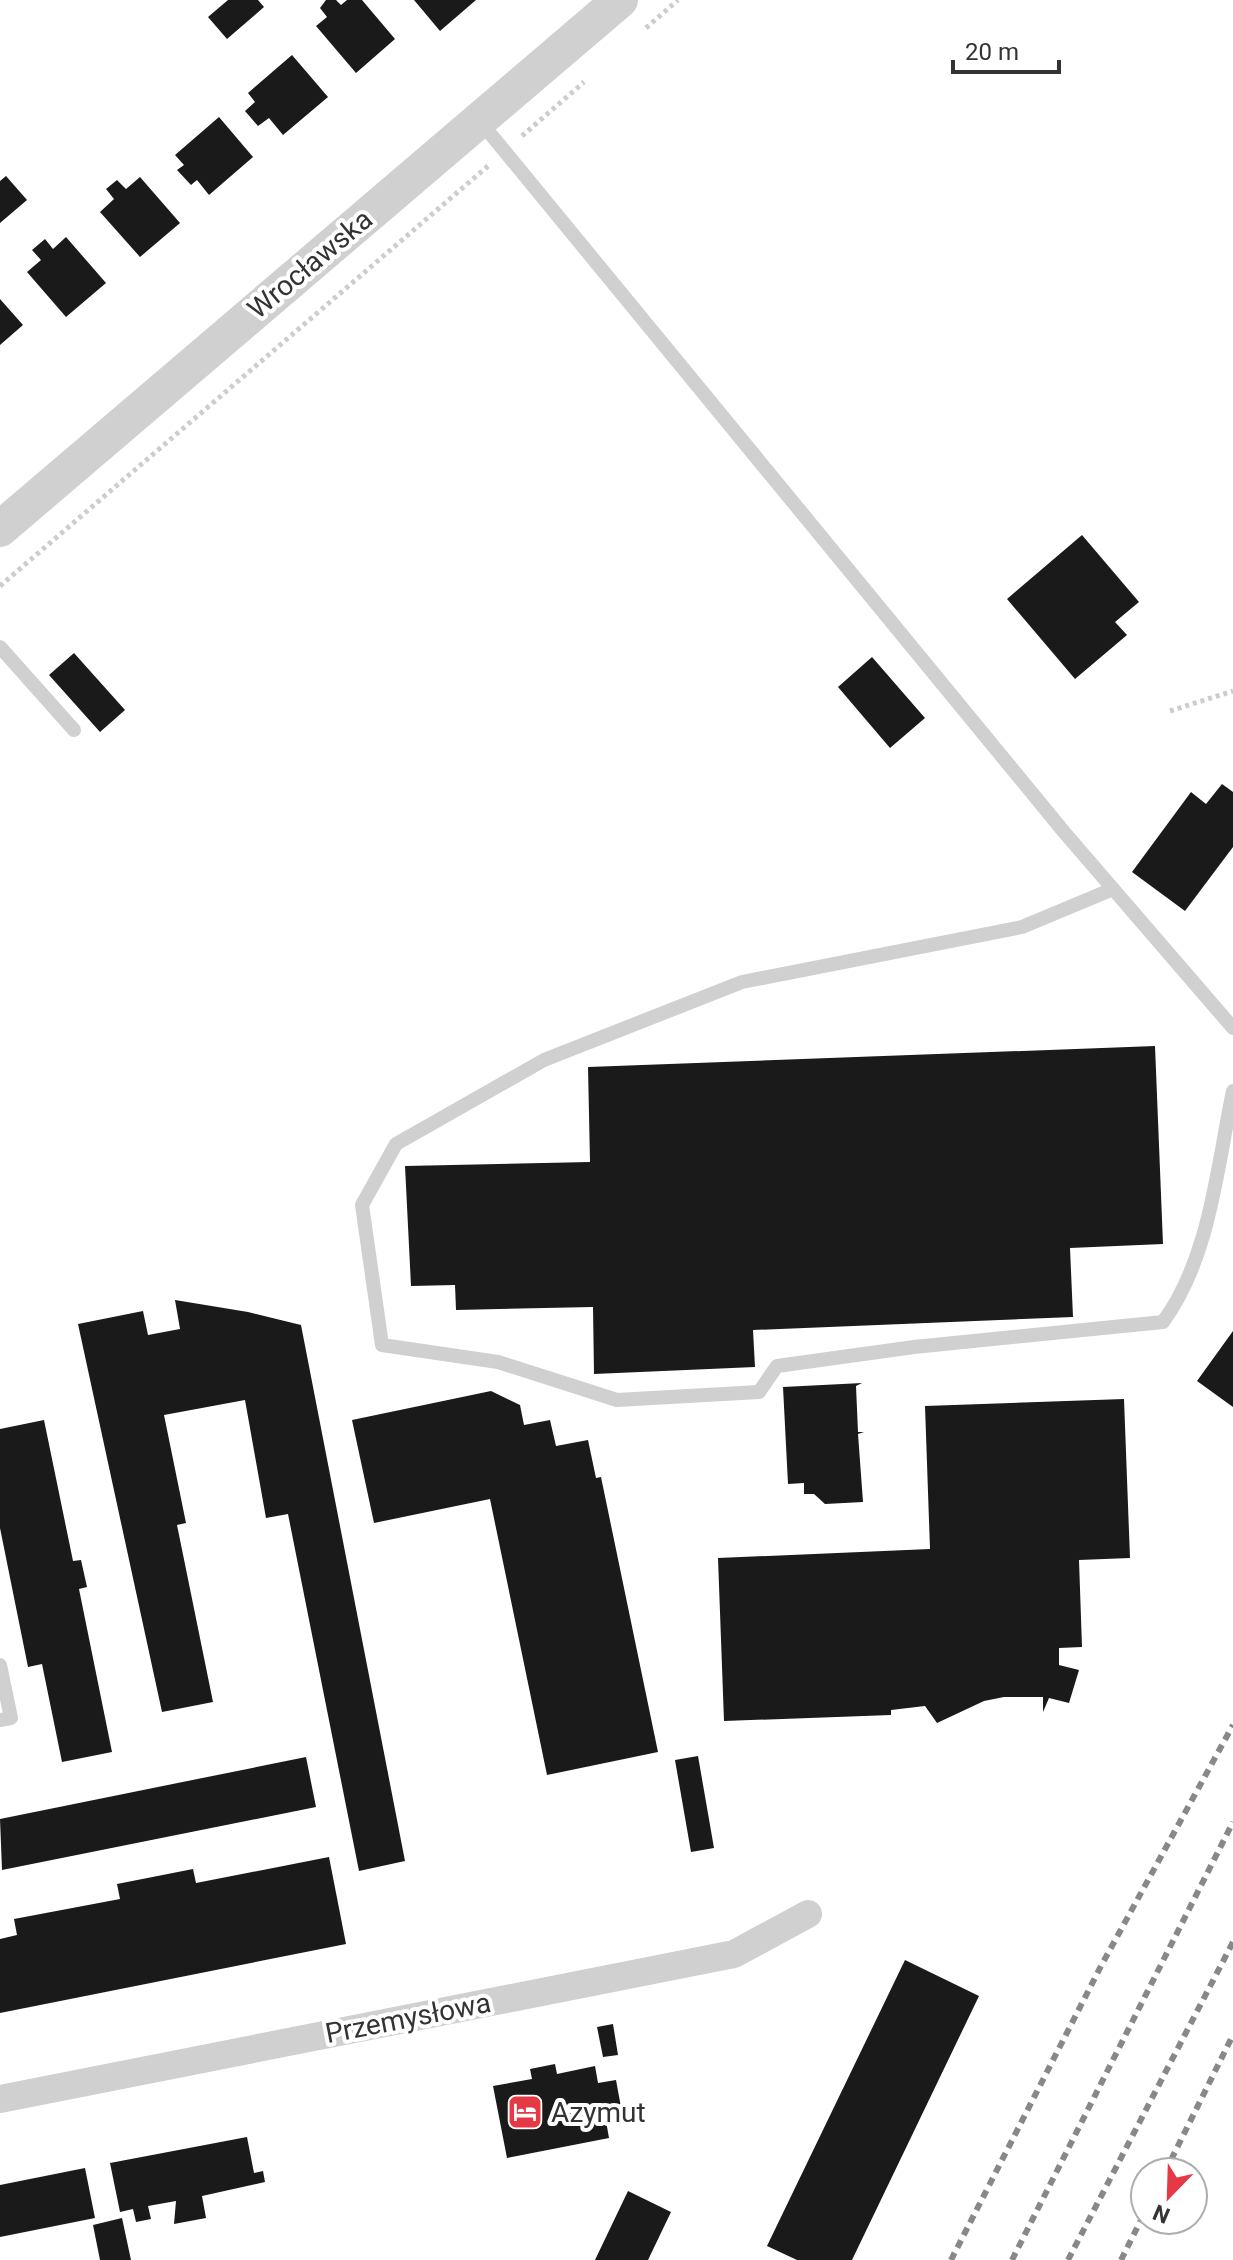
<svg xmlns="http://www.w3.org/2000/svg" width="1233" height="2260" viewBox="0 0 1233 2260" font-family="Roboto,sans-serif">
  <rect width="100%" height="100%" fill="#fff"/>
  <!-- building -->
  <path fill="#1a1a1a" d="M228 0H258L264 7 227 39 208 17Z
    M326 0H336L341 5 347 0H362L395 39 356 73 316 26 327 17 320 8Z
    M414 0H476L440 31Z
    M292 55 328 97 283 135 269 118 258 126 245 111 255 102 248 93Z
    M219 117 253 157 209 195 197 180 191 185 177 170 184 165 175 155Z
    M6 176 27 200 0 223V181Z
    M140 177 180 223 140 257 100 212 114 199 106 189 117 180 126 189Z
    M66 237 106 283 66 317 27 272 41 260 32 250 45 239 53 249Z
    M0 299 23 325 0 345Z
    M1082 535 1139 602 1115 622 1127 635 1075 679 1007 599Z
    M74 653 125 710 100 732 49 675Z
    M872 657 925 718 890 748 838 687Z
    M1222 784 1233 792V847L1185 911 1132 872 1191 792 1206 804Z
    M1155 1046 1163 1244 1070 1248 1073 1317 753 1330 755 1367 594 1374 593 1307 456 1310 455 1285 411 1286 405 1166 590 1162 588 1067Z
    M175 1300 248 1312 301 1325 405 1861 359 1871 288 1514 266 1518 245 1400 164 1415 186 1523 177 1525 213 1702 162 1712 78 1324 143 1311 148 1335 180 1329Z
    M1233 1331V1407L1197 1381Z
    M862 1383 856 1386 858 1432H864L858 1434 863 1502 825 1504 814 1494H804V1483L788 1484 783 1387Z
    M491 1391 520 1405 524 1425 550 1420 556 1446 588 1440 596 1478 601 1477 658 1752 547 1775 490 1499 374 1523 352 1420Z
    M1124 1399 1130 1558 1079 1560 1082 1647 1059 1648V1665L1079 1670 1069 1703 1049 1698 1043 1712V1697H1004L984 1701 937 1723 925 1706 891 1710V1715L724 1721 718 1558 930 1549 925 1406Z
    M44 1420 73 1561 81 1560 87 1587 79 1589 112 1752 62 1762 42 1664 28 1667 0 1528V1429Z
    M698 1756 714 1848 691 1852 675 1760Z
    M306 1757 316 1807 2 1870 0 1819Z
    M329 1857 346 1944 0 2013V1939L17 1935 14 1919 120 1899 117 1884 193 1869 196 1883Z
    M905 1960 979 1996 852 2260H797L767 2246Z
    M613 2024 618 2055 603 2057 597 2027Z
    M555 2064 557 2074 595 2066 598 2083 616 2080 623 2118 606 2121 609 2138 507 2158 493 2086 532 2079 530 2069Z
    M247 2137 254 2173 263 2171 265 2182 202 2196 206 2218 174 2224 176 2201 148 2206 151 2219 136 2222 133 2209 120 2212 110 2163Z
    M85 2168 95 2218 0 2237V2185Z
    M628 2191 671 2212 648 2260H595Z
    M122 2218 131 2260H100L93 2225Z"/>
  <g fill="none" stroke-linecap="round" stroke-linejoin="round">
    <!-- path -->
    <path stroke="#cdcdcd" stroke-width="5" stroke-dasharray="4 4" stroke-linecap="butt" d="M646 28 678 0
      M522 136 584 82
      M0 586 488 166
      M1170 711 1233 691"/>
    <!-- service -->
    <path stroke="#d0d0d0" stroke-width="14" d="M479 120 1064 832 1233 1028
      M0 647 74 730
      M1113 889 1022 927 742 982 544 1060 396 1144 362 1205 382 1345 498 1362 617 1400 759 1392 777 1366 914 1347 1163 1322C1210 1258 1217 1167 1233 1091
      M0 1665 11 1718 0 1720"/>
    <!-- minor -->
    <path stroke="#d0d0d0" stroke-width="28" d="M0 2099 734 1954 808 1914"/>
    <!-- tertiary -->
    <path stroke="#d0d0d0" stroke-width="36" d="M0 529 620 0"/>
    <!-- rail -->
    <path stroke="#888" stroke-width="6" stroke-dasharray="8 6" stroke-linecap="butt" d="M1165 2172 1233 2035
      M951 2260 1101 1966 1233 1725
      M1012 2260 1233 1822
      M1068 2260 1233 1942
      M1121 2260 1145 2212"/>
  </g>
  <!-- icons -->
  <defs>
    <symbol id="hotel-square" viewBox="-11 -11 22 22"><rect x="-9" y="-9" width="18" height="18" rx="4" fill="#e63946" stroke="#fff"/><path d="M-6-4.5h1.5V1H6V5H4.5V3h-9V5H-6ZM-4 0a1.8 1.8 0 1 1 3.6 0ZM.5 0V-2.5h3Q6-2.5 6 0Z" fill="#fff"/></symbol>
  </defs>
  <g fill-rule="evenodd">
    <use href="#hotel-square" x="505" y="2092" width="40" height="40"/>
  </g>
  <g text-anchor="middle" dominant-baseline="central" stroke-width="8" stroke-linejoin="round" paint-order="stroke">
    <!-- street labels -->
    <g font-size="28" fill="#333" stroke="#fff">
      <text transform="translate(310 264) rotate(-40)">Wrocławska</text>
      <text transform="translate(408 2018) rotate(-11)">Przemysłowa</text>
    </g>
    <!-- poi labels -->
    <g font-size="28" fill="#333" stroke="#fff" text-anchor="start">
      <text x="551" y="2112">Azymut</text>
    </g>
  </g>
  <!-- north arrow -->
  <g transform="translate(1169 2196) rotate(203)"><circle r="38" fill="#ffffff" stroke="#adadad" stroke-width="2"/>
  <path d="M0-6L14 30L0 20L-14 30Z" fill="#e63946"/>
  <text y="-12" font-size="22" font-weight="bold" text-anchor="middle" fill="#333333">N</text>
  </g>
  <!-- scale -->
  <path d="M953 60v12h106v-12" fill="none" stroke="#333333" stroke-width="4"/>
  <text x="965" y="60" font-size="24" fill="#333333" stroke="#ffffff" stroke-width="6" paint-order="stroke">20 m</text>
</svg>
